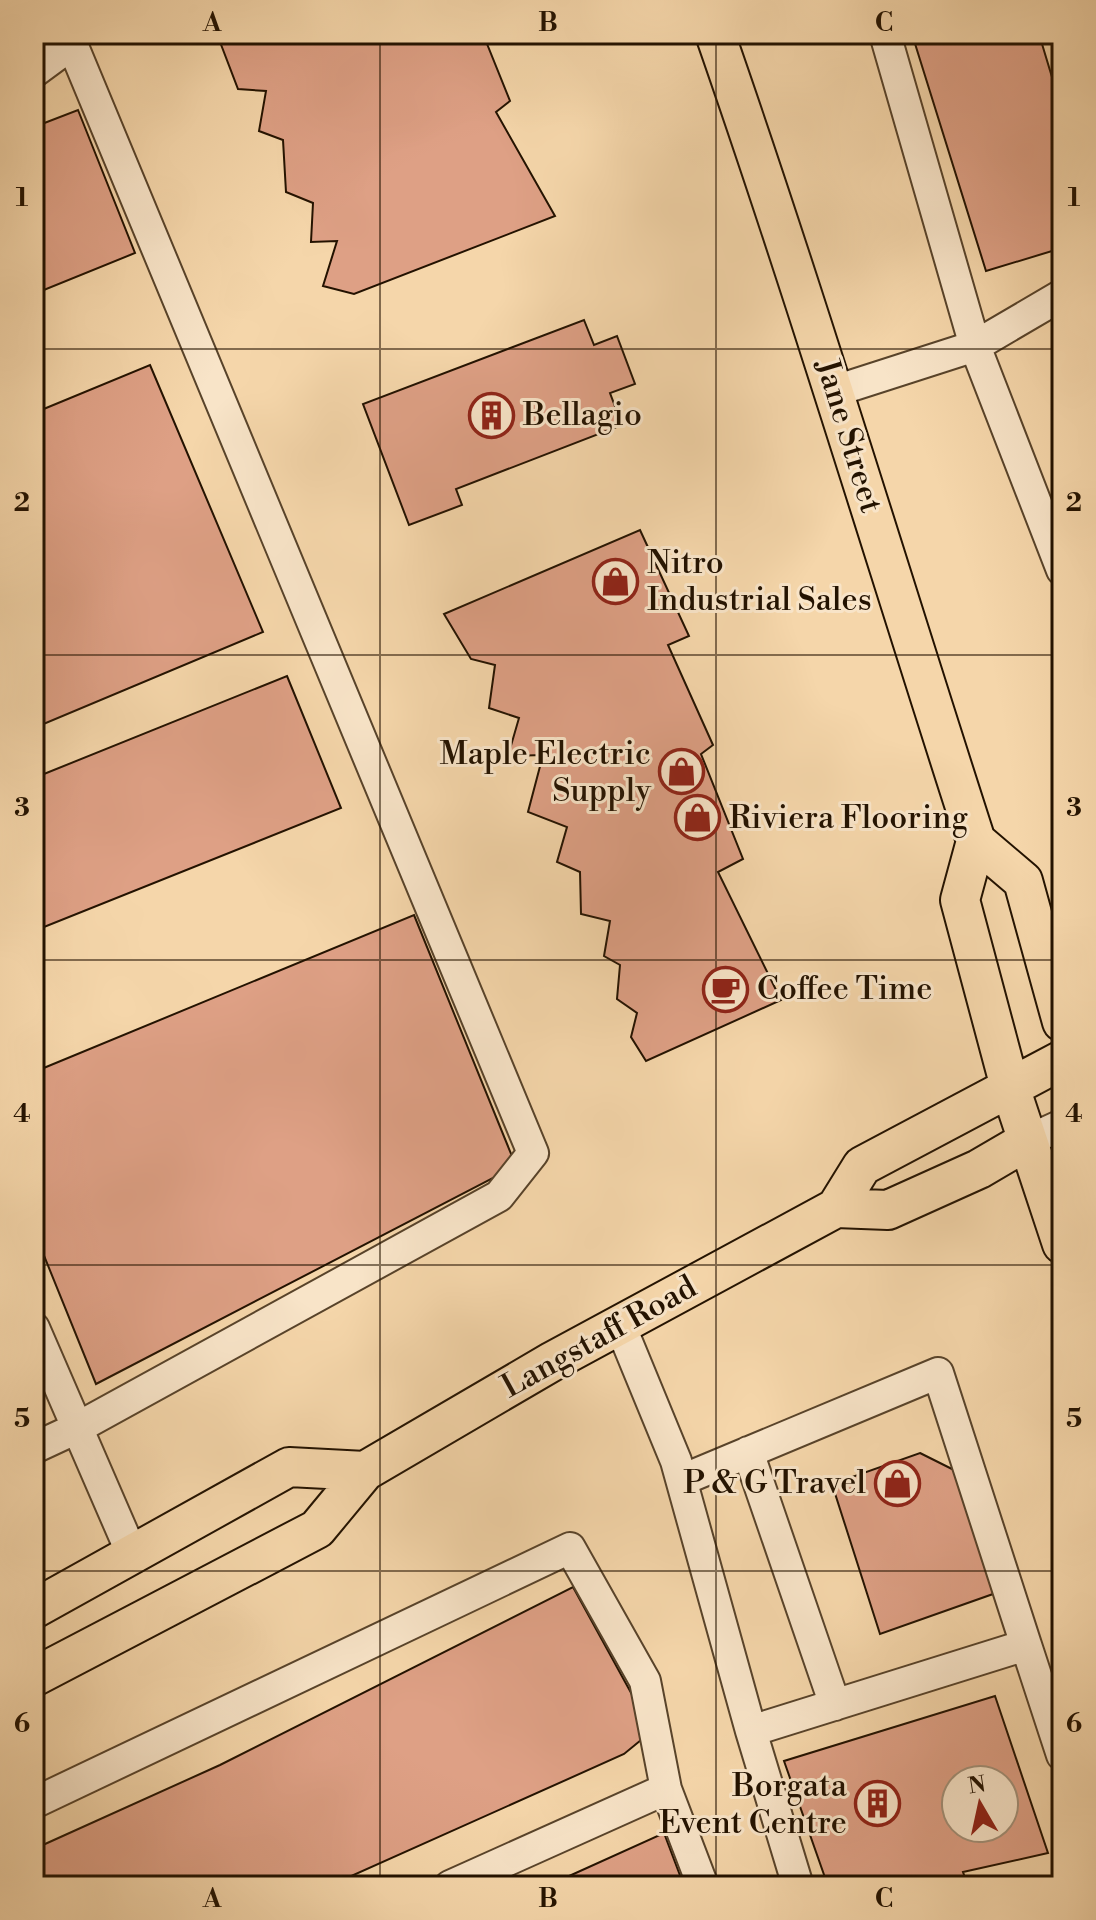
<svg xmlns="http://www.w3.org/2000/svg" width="1096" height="1920" viewBox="0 0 1096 1920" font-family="'Libre Bodoni',serif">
  <rect width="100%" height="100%" fill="#f5d6aa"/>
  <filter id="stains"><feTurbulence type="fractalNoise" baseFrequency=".0025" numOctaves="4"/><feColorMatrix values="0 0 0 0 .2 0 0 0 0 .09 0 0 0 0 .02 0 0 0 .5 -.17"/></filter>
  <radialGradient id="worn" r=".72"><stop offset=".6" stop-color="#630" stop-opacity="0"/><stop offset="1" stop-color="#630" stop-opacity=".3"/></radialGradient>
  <!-- building -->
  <path fill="#dea085" stroke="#231200" stroke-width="2" fill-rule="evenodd" d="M217 34H483L510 101 496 112 555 216 354 294 323 286 337 241 311 242 313 203 286 192 283 140 259 131 266 91 238 89Z
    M912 34H1039L1055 87 1062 90V248L986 271Z
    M78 110 135 253 34 294V127Z
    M584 320 594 345 617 336 635 384 610 393 622 425 456 489 462 505 409 525 363 404Z
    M150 365 263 632 34 728V413Z
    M640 530 689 636 668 645 713 745 701 754 743 859 718 872 781 1000 646 1061 631 1037 637 1013 617 999 620 965 604 956 610 921 581 914 580 872 557 862 567 827 528 812 543 755 508 756 519 718 489 708 495 665 471 659 444 614Z
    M287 676 341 808 34 931V778Z
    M414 915 516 1166 96 1384 34 1231V1072Z
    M920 1453 964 1475 993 1594 880 1634 832 1484Z
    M573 1587 652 1731 624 1754 329 1886H34V1849L220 1765Z
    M995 1696 1048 1853 963 1872 968 1886H828L784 1761ZM956 1780H1004V1828H956Z
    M664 1833 684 1886H547Z"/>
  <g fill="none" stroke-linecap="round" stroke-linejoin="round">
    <defs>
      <path id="minor" d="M885 34 975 346 1062 570
        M34 72 72 44
        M835 391 975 346 1062 295
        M1027 1141 1062 1125
        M620 1325 676 1461 751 1731 798 1886
        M34 1328 132 1554
        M34 1448 77 1428 499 1196 533 1153 72 44 70 34
        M748 1452 835 1705
        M682 1480 938 1373 1026 1645
        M751 1731 1026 1645 1062 1755
        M666 1789 703 1886
        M34 1803 570 1548 645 1681 666 1789 450 1886"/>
      <path id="major" d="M715 34C808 301 889 572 976 841L1023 881 1062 1022
        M976 841 960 900 1010 1087 1062 1244
        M836 1208 888 1210 979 1169 1027 1141
        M34 1609 289 1467 365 1471
        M34 1677 317 1529 365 1471 553 1361 836 1208 862 1166 1062 1060"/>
    </defs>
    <!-- minor casing -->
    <use href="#minor" stroke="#58432a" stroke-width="34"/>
    <!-- major casing -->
    <use href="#major" stroke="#231200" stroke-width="42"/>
    <!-- minor -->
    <use href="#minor" stroke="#f8e4c8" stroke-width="30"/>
    <!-- major -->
    <use href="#major" stroke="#f5d6aa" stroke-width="38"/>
  </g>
  <!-- grid -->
  <path fill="none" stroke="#231200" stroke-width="2" stroke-opacity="0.55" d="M380 34V1886M716 34V1886M34 349H1062M34 655H1062M34 960H1062M34 1265H1062M34 1571H1062"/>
  <!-- icons -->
  <defs>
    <symbol id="building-ring" viewBox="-11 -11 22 22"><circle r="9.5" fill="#f8e4c8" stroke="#8f2418" stroke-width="1.5"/><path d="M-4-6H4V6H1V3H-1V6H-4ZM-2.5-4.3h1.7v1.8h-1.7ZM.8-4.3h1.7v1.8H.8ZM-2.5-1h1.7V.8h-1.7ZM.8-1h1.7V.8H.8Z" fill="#8f2418"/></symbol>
    <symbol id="shop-ring" viewBox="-11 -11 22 22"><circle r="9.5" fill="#f8e4c8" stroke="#8f2418" stroke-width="1.5"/><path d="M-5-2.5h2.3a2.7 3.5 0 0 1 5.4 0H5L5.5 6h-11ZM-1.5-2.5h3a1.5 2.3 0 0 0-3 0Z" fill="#8f2418"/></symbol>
    <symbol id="cafe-ring" viewBox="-11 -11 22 22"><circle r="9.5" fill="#f8e4c8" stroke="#8f2418" stroke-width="1.5"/><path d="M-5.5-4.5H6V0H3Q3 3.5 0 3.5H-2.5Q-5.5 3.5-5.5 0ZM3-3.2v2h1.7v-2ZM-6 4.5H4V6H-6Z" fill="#8f2418"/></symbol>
  </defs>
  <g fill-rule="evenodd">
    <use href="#building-ring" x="466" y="390" width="51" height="51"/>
    <use href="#shop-ring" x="590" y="556" width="51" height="51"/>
    <use href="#shop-ring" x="656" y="746" width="51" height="51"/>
    <use href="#shop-ring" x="672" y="792" width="51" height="51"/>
    <use href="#cafe-ring" x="700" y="964" width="51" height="51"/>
    <use href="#shop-ring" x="872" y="1458" width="51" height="51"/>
    <use href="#building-ring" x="852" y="1778" width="51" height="51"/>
  </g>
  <g text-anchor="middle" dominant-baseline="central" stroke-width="6" stroke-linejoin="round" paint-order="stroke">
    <!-- poi labels -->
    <g font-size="32" fill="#231200" stroke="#f8e4c8" text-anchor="start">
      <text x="523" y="415">Bellagio</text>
      <text x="647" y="563">Nitro<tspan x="647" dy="37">Industrial Sales</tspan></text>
      <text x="651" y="754" text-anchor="end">Maple Electric<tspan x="651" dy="37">Supply</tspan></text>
      <text x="729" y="818">Riviera Flooring</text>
      <text x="757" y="989">Coffee Time</text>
      <text x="866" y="1483" text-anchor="end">P &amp; G Travel</text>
      <text x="847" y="1786" text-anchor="end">Borgata<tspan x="847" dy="37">Event Centre</tspan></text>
    </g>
    <!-- street labels -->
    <g font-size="32" fill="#231200" stroke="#f8e4c8">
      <text transform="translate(849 436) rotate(73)">Jane Street</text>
      <text transform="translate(599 1337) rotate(-29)">Langstaff Road</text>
    </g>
  </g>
  <!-- margin -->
  <rect width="1096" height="1920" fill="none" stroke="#f5d6aa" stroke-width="88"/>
  <!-- north arrow -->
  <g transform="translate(980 1804) rotate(351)"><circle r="38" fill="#f8e4c8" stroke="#a39078" stroke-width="2"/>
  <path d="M0-6L14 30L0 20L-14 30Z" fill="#8f2418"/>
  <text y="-12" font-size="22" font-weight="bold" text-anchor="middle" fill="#231200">N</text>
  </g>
  <rect x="44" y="44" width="1008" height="1832" fill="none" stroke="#231200" stroke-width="3"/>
  <g font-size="26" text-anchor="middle" font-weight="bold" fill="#231200">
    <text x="212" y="31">A</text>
    <text x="548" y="31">B</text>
    <text x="884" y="31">C</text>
    <text x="22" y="206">1</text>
    <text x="1074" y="206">1</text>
    <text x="22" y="511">2</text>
    <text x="1074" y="511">2</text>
    <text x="22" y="816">3</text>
    <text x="1074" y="816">3</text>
    <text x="22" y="1122">4</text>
    <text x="1074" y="1122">4</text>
    <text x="22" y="1427">5</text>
    <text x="1074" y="1427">5</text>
    <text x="22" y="1732">6</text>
    <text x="1074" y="1732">6</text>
    <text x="212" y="1907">A</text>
    <text x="548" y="1907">B</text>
    <text x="884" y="1907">C</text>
  </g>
  <rect width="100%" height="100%" filter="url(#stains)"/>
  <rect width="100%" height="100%" fill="url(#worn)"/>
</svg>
